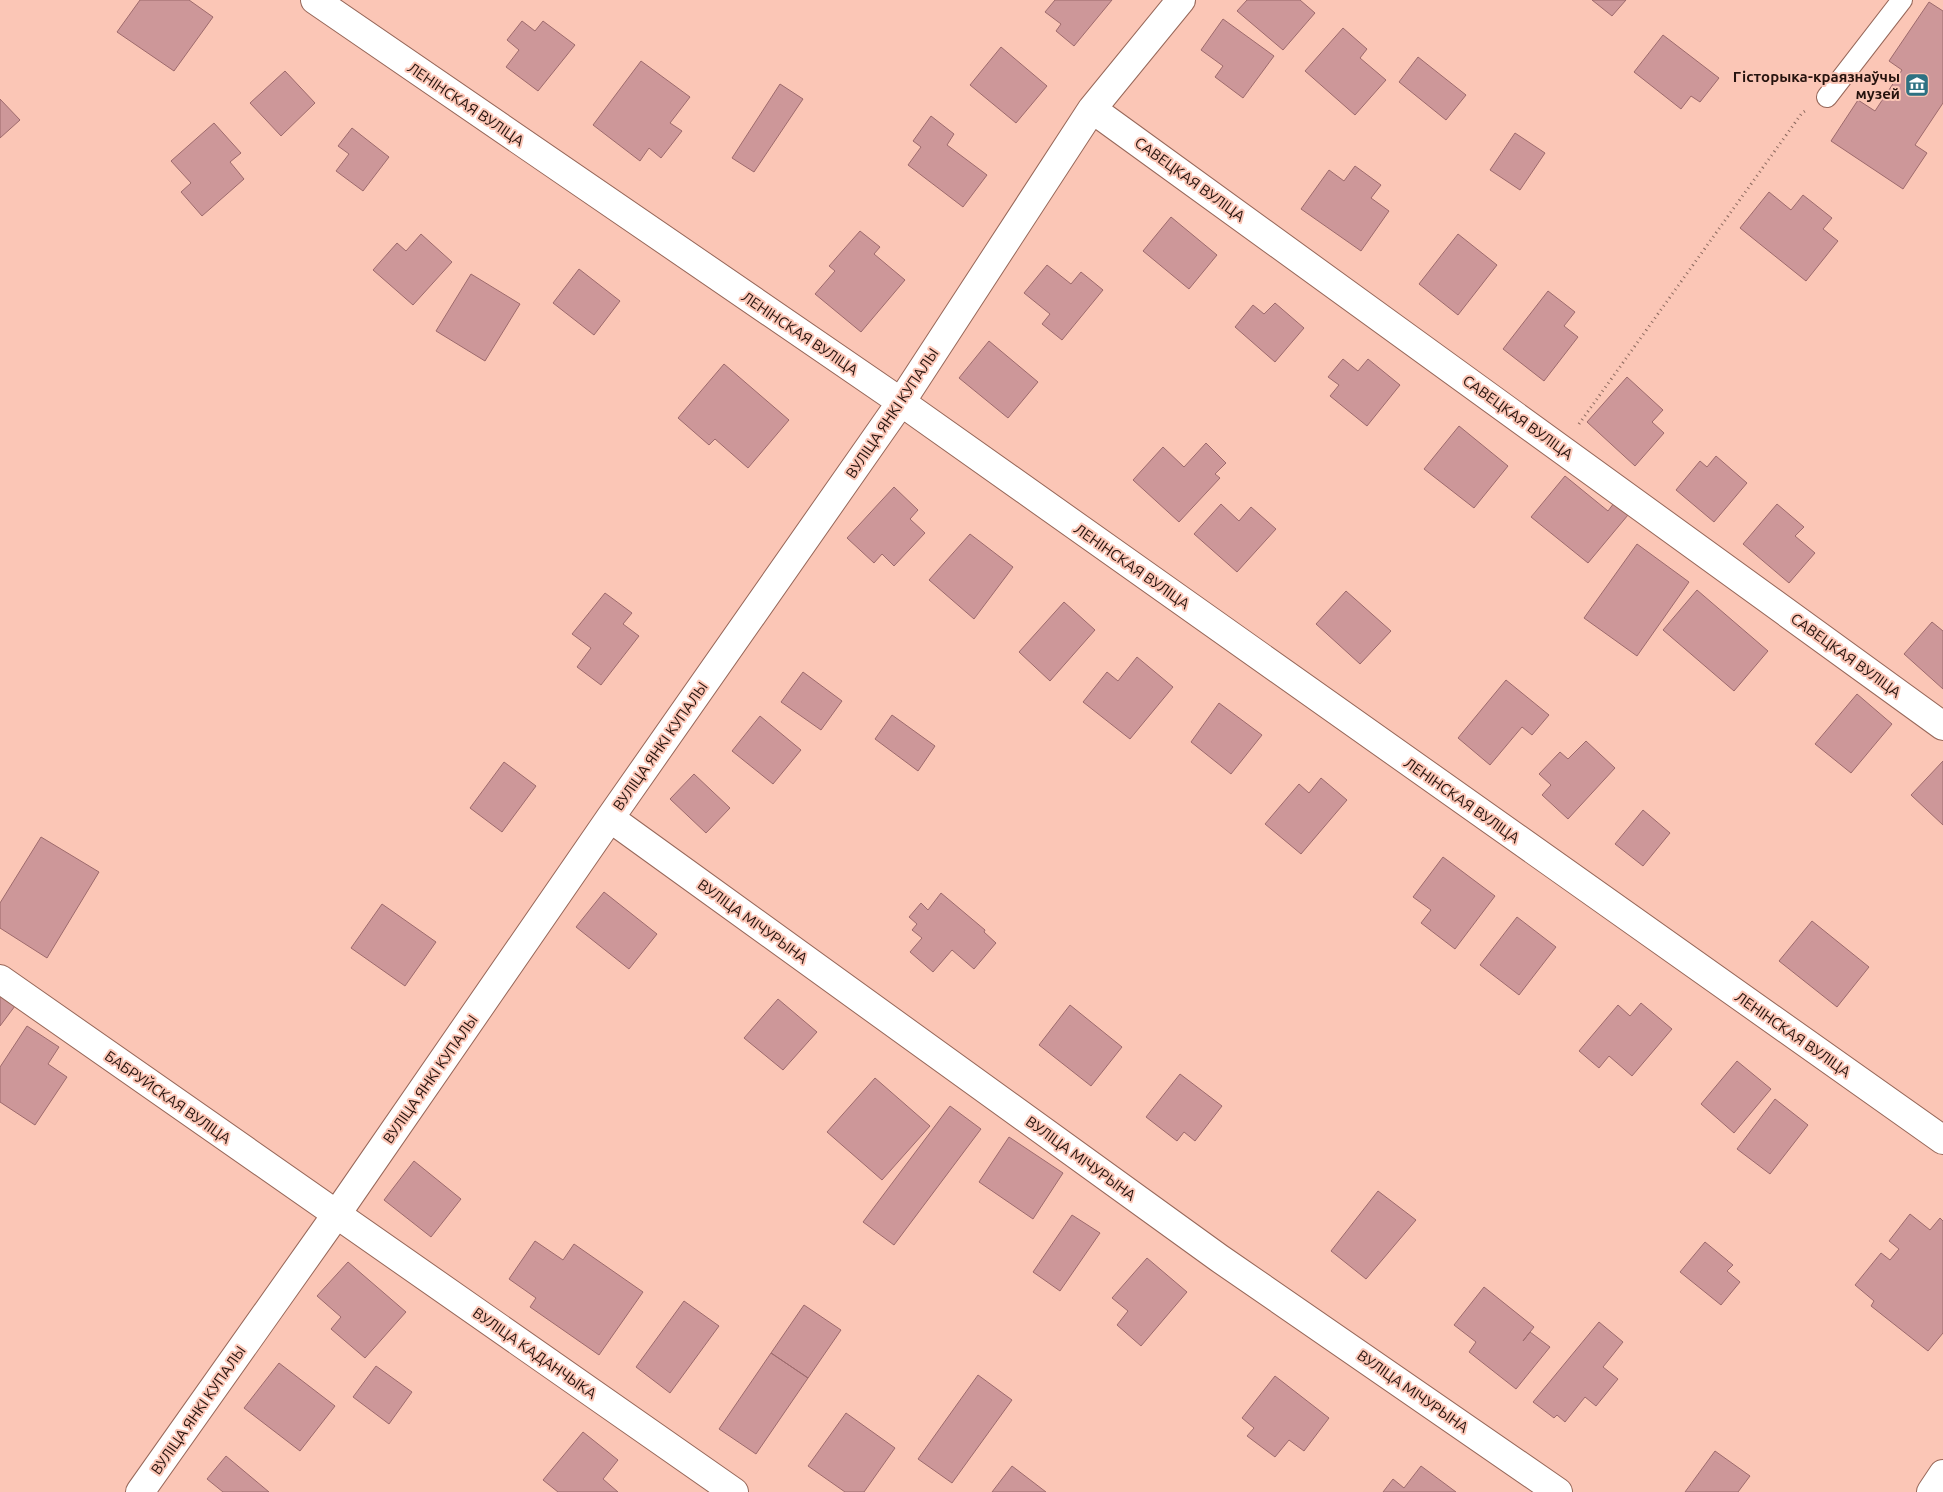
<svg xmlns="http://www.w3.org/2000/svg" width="1943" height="1492" viewBox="0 0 1943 1492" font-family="Ubuntu,sans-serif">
  <rect width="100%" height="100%" fill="#fbc6b6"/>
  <!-- building -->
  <path fill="#cd9799" stroke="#9d6a6c" d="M140 0H189L213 17 174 71 117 32Z
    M1055 0H1112L1074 46 1056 31 1061 24 1045 12Z
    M1247 0H1300L1315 13 1283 50 1237 11Z
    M1592 0H1626L1612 16Z
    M1929 2 1943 11V103L1915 145 1927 153 1903 189 1831 141 1858 100 1875 111 1902 70 1889 61Z
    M1223 19 1274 56 1243 98 1215 77 1223 66 1201 50Z
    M522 21 535 31 543 21 575 45 538 91 506 67 519 50 507 40Z
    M1343 28 1367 49 1360 58 1386 80 1355 115 1305 71Z
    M1663 35 1719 78 1700 102 1691 96 1681 109 1634 72Z
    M1001 47 1047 86 1016 123 970 85Z
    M1418 57 1466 95 1446 120 1399 82Z
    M641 61 690 97 670 123 682 131 661 158 649 148 640 161 593 125Z
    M285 71 315 103 281 136 250 103Z
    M780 84 803 99 754 172 732 158Z
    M0 99 20 120 0 138Z
    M931 116 954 134 947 145 987 175 963 207 908 165 921 147 913 141Z
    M214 123 241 153 230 162 244 179 202 216 181 192 191 183 171 161Z
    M352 128 389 157 363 191 336 171 349 154 338 146Z
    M1515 133 1545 153 1520 190 1490 170Z
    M1355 166 1381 185 1371 198 1389 211 1361 251 1301 209 1329 170 1344 181Z
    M1769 192 1791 210 1803 195 1832 218 1823 229 1838 241 1806 281 1740 228Z
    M1171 217 1217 255 1189 289 1143 251Z
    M860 231 880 247 874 254 905 280 861 332 815 294 835 271 829 266Z
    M421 234 452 262 413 305 373 270 397 243 406 251Z
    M1458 234 1497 265 1458 315 1419 284Z
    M1047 265 1071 284 1081 272 1103 290 1062 340 1042 324 1050 314 1024 293Z
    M579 269 620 301 594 335 553 303Z
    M471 274 520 304 485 361 436 331Z
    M1548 291 1575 312 1564 326 1578 337 1544 381 1503 349Z
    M1275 303 1304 328 1275 362 1235 327 1253 305 1264 314Z
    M989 341 1038 382 1008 418 959 378Z
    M1343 359 1358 371 1368 359 1400 385 1367 426 1330 396 1339 385 1328 377Z
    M724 364 789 420 748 468 715 439 709 445 678 418Z
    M1627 377 1663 410 1652 422 1664 433 1635 466 1587 422Z
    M1459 426 1508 466 1474 508 1424 469Z
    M1206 443 1226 463 1215 474 1220 478 1179 522 1133 480 1163 447 1184 467Z
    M1716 456 1747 483 1714 522 1676 490 1700 461 1707 467Z
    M1565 476 1608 511 1614 503 1628 515 1588 563 1531 517Z
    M894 487 918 510 910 519 925 533 894 566 882 554 874 563 847 538Z
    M1221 504 1239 521 1251 507 1276 529 1237 572 1194 534Z
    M1777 504 1804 527 1795 536 1815 553 1789 583 1743 544Z
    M970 534 1013 567 974 619 929 580Z
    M1637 544 1689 582 1637 656 1584 618Z
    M1697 590 1768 651 1734 691 1663 630Z
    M1346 591 1391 631 1360 664 1316 624Z
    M605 593 632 613 623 624 639 636 601 685 577 667 591 648 572 634Z
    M1064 602 1095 630 1050 681 1019 652Z
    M1932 622 1943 631V689L1904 654Z
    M1137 657 1173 687 1130 739 1083 702 1107 672 1118 681Z
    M803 672 842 701 821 730 781 702Z
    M1506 680 1549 715 1532 735 1522 727 1490 765 1458 738Z
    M1857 694 1892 724 1851 773 1815 744Z
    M1219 703 1262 735 1231 774 1191 742Z
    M892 715 935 746 918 771 875 739Z
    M760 716 801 750 773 784 732 751Z
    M1586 741 1615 768 1568 819 1542 795 1551 785 1539 774 1560 752 1568 759Z
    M1943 761V825L1911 795Z
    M504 762 536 786 502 832 470 808Z
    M694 774 730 808 706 833 670 799Z
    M1321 778 1347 800 1301 854 1265 824 1299 784 1309 793Z
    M1643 810 1670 833 1643 866 1615 844Z
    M41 837 99 872 47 958 0 928V903Z
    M1443 857 1495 896 1455 949 1421 923 1431 910 1413 897Z
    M604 892 657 934 629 969 576 927Z
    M941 893 985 930 984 932 996 943 974 969 952 950 933 972 910 952 922 938 912 930 917 924 909 917 921 903 928 910Z
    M382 904 436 942 405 986 351 948Z
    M1517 917 1556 947 1519 995 1480 965Z
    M1812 921 1869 967 1837 1007 1779 961Z
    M0 994 15 1006 0 1026Z
    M778 999 817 1032 783 1070 744 1038Z
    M1641 1003 1672 1029 1632 1076 1609 1056 1599 1068 1579 1051 1618 1005 1630 1016Z
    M1070 1005 1122 1047 1091 1086 1039 1045Z
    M27 1026 59 1047 48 1064 67 1077 35 1125 0 1102V1067Z
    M1737 1061 1771 1089 1734 1133 1701 1104Z
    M1180 1074 1222 1106 1195 1141 1184 1132 1177 1141 1146 1117Z
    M875 1078 930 1126 882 1180 827 1132Z
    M1775 1099 1808 1125 1770 1174 1737 1149Z
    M950 1106 981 1129 894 1245 863 1222Z
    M1009 1137 1063 1173 1033 1219 979 1182Z
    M414 1161 461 1199 431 1237 384 1200Z
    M1378 1191 1416 1220 1366 1279 1331 1251Z
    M1910 1214 1930 1230 1940 1218 1943 1221V1333L1928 1351 1871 1306 1874 1301 1855 1285 1881 1253 1890 1260 1899 1249 1889 1241Z
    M1072 1215 1100 1233 1060 1291 1033 1272Z
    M535 1241 563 1260 574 1244 643 1292 599 1355 530 1307 536 1298 509 1279Z
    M1705 1242 1733 1265 1727 1271 1740 1282 1721 1305 1680 1272Z
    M1147 1258 1187 1292 1141 1346 1117 1325 1128 1311 1112 1298Z
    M348 1262 406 1312 365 1358 331 1329 341 1317 317 1296Z
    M1484 1287 1534 1327 1523 1341 1530 1332 1550 1347 1516 1389 1469 1352 1476 1342 1454 1325Z
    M684 1301 719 1326 670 1393 636 1367Z
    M804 1305 841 1330 808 1378 771 1353Z
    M1599 1322 1623 1342 1603 1367 1618 1379 1596 1406 1585 1397 1565 1422 1557 1415 1554 1418 1533 1402Z
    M771 1353 808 1378 756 1454 719 1429Z
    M279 1363 335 1406 300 1451 244 1408Z
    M376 1366 412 1392 389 1424 353 1397Z
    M978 1375 1012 1400 952 1483 918 1459Z
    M1275 1376 1329 1418 1304 1451 1289 1440 1275 1457 1247 1436 1254 1428 1242 1418Z
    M846 1413 895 1448 864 1492H845L808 1466Z
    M583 1432 618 1460 603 1479 618 1492H558L543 1480Z
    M1715 1451 1750 1476 1738 1492H1685Z
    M226 1456 269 1492H223L207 1479Z
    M1012 1466 1046 1492H992Z
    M1421 1466 1456 1492H1383L1393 1479 1404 1488Z"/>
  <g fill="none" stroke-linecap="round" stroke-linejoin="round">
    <defs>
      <path id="service" d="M1827 97 1902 0"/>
      <path id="minor" d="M315 0 901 402 1943 1140
        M1092 109 1943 726
        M610 818 1219 1258 1558 1492
        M0 979 734 1492
        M140 1492 336 1215 610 818 901 402 1092 109 1181 0
        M1931 1492 1943 1474"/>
    </defs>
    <!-- service casing -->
    <use href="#service" stroke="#976759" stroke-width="22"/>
    <!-- minor casing -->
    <use href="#minor" stroke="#976759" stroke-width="30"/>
    <!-- path -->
    <path stroke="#8d6a5f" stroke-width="3" stroke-dasharray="1 4" stroke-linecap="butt" d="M1579 424 1802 113 1805 111"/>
    <!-- service -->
    <use href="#service" stroke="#fff" stroke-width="20"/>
    <!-- minor -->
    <use href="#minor" stroke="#fff" stroke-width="28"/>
  </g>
  <!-- icons -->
  <defs>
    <symbol id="museum-square" viewBox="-11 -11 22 22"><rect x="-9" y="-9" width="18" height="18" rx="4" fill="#2d7182" stroke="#fbc6b6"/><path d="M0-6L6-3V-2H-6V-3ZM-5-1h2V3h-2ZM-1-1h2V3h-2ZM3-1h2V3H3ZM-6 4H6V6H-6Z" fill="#fff"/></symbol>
  </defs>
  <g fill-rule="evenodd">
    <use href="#museum-square" x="1903" y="71" width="28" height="28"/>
  </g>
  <g text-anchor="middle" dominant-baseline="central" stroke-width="4" stroke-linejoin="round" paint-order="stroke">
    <!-- poi labels -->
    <g font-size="15" font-weight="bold" fill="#26130e" stroke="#fbc6b6" text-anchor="end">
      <text x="1900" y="76">Гісторыка-краязнаўчы<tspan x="1900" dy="17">музей</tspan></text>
    </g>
    <!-- street labels -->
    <g font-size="15" fill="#26130e" stroke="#fbc6b6">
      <text transform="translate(466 104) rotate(34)">ЛЕНІНСКАЯ ВУЛІЦА</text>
      <text transform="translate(1190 179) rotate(36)">САВЕЦКАЯ ВУЛІЦА</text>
      <text transform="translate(800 333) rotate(34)">ЛЕНІНСКАЯ ВУЛІЦА</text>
      <text transform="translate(892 413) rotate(-56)">ВУЛІЦА ЯНКІ КУПАЛЫ</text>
      <text transform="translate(1518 417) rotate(36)">САВЕЦКАЯ ВУЛІЦА</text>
      <text transform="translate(1132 566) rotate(35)">ЛЕНІНСКАЯ ВУЛІЦА</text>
      <text transform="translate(1846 655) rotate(36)">САВЕЦКАЯ ВУЛІЦА</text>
      <text transform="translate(660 746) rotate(-55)">ВУЛІЦА ЯНКІ КУПАЛЫ</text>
      <text transform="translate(1462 800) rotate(35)">ЛЕНІНСКАЯ ВУЛІЦА</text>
      <text transform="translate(753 921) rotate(36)">ВУЛІЦА МІЧУРЫНА</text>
      <text transform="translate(1793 1034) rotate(35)">ЛЕНІНСКАЯ ВУЛІЦА</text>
      <text transform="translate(430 1079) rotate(-55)">ВУЛІЦА ЯНКІ КУПАЛЫ</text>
      <text transform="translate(168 1097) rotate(35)">БАБРУЙСКАЯ ВУЛІЦА</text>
      <text transform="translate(1081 1158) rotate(36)">ВУЛІЦА МІЧУРЫНА</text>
      <text transform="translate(535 1353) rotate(35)">ВУЛІЦА КАДАНЧЫКА</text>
      <text transform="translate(1413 1391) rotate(35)">ВУЛІЦА МІЧУРЫНА</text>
      <text transform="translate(198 1410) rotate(-55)">ВУЛІЦА ЯНКІ КУПАЛЫ</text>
    </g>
  </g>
</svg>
